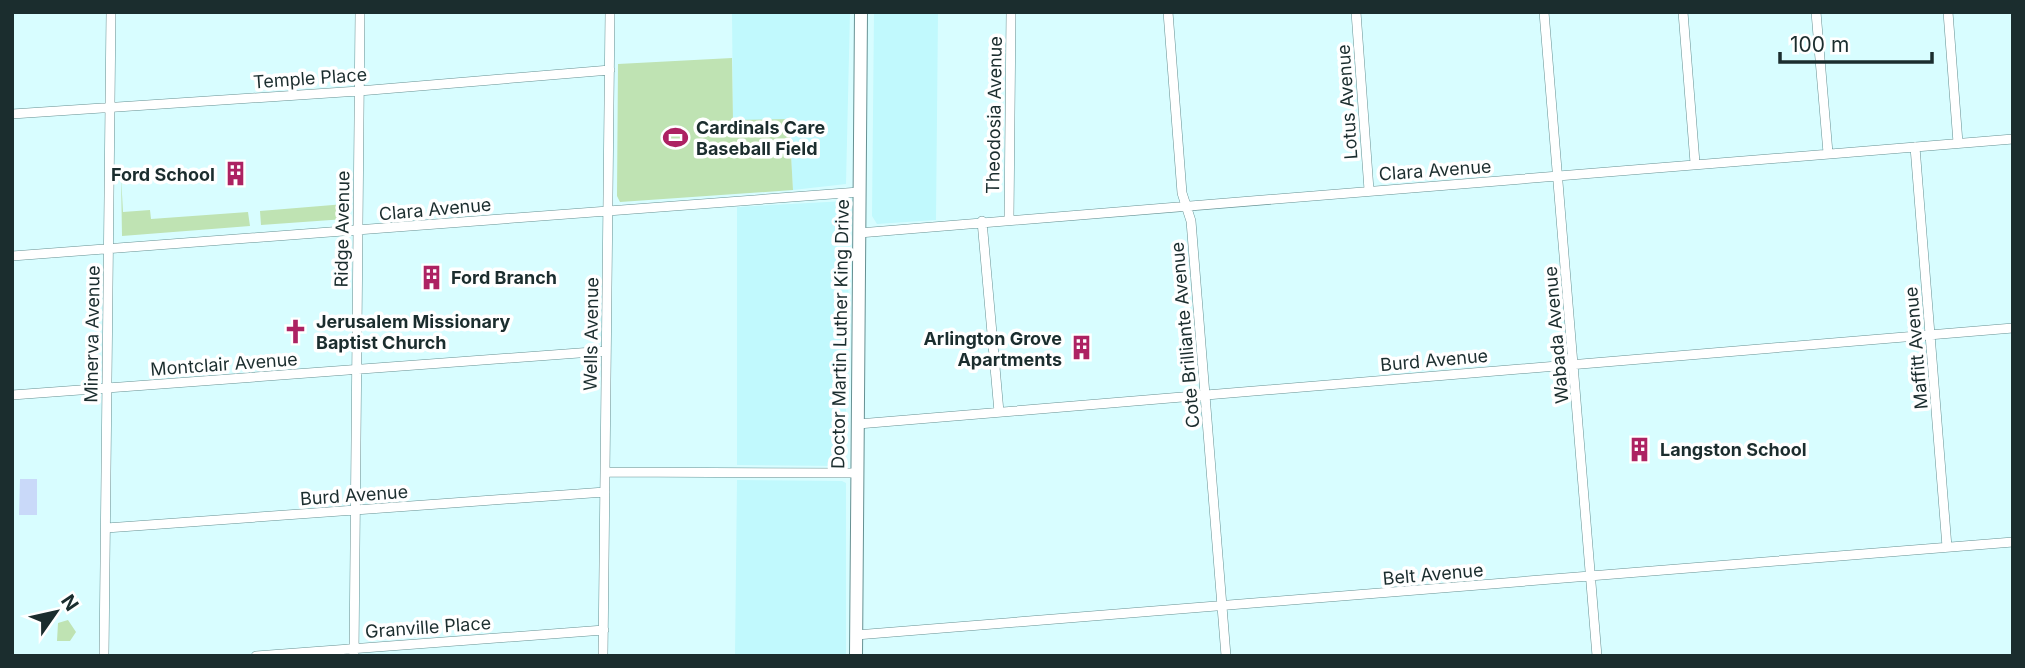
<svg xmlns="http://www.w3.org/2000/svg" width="2025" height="668" viewBox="0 0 2025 668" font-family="Inter,sans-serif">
  <rect width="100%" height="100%" fill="#d8fdff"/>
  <!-- built -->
  <path fill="#c1f9fd" d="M732 12H850L846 184 793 190 789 119 733 121Z
    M874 12H938L936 220 877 224 872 216Z
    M846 201 850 208 845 462 842 466 737 465V207Z
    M737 480 842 481 846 483V656H735Z"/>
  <!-- green -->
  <path fill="#bfe3b3" d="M732 58 733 120 789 119 793 190 620 202 617 196 618 64Z
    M121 176 123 212 150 210 151 219 248 212 250 226 122 236Z
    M345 204V219L261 225 260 211Z
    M68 620 76 632 70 641H57L58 623Z"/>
  <!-- water -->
  <path fill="#c9d9f9" d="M20 479H37V515H19Z"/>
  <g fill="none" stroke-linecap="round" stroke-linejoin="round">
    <defs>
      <path id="street" d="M1168 12 1182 193 1191 221 1226 656
        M1356 12 1369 190
        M1544 12 1597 656
        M1683 12 1695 163
        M1816 12 1828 153
        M1948 12 1958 143
        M12 114 359 91 610 70
        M1915 147 1947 547
        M1009 219 1011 12
        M982 221 999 412
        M859 233 2013 139
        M12 256 859 192
        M12 395 606 351
        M858 424 2013 328
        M605 472 856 473
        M106 528 605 492
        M856 635 2013 542
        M104 656 111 12
        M256 656 604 630
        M354 656 360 12
        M603 656 610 12"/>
      <path id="secondary" d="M856 656 861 12"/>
    </defs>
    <!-- street casing -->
    <use href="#street" stroke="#669193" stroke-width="10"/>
    <!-- secondary casing -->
    <use href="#secondary" stroke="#669193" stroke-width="14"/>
    <!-- street -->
    <use href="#street" stroke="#fff" stroke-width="9"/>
    <!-- secondary -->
    <use href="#secondary" stroke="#fff" stroke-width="12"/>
  </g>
  <!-- icons -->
  <defs>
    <symbol id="stadium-bare" viewBox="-9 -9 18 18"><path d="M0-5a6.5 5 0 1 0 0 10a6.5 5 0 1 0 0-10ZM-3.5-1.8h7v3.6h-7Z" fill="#ad2262" stroke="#fff" stroke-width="2.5" paint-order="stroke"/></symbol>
    <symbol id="building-bare" viewBox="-9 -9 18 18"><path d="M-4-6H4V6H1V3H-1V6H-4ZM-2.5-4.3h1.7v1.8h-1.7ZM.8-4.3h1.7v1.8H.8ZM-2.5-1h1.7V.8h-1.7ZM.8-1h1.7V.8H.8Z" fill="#ad2262" stroke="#fff" stroke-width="2.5" paint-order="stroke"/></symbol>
    <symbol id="church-bare" viewBox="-9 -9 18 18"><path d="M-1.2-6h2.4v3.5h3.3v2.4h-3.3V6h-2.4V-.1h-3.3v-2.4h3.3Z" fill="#ad2262" stroke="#fff" stroke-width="2.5" paint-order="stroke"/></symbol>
  </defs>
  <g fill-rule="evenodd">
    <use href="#stadium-bare" x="658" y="120" width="35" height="35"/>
    <use href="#building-bare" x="218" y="156" width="35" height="35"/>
    <use href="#building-bare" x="414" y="260" width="35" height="35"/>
    <use href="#church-bare" x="278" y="314" width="35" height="35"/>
    <use href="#building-bare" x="1064" y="330" width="35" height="35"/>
    <use href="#building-bare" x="1622" y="432" width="35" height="35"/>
  </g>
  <g text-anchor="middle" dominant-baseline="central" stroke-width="7" stroke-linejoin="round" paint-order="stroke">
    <!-- street labels -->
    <g font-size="18" fill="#1b2d2e" stroke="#fff">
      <text transform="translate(310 78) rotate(-4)">Temple Place</text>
      <text transform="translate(1347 102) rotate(-94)">Lotus Avenue</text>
      <text transform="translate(994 115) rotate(-89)">Theodosia Avenue</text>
      <text transform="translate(1435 170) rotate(-4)">Clara Avenue</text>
      <text transform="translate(435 209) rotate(-5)">Clara Avenue</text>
      <text transform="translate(342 229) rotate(-89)">Ridge Avenue</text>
      <text transform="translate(92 334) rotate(-89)">Minerva Avenue</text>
      <text transform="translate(591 334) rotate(-89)">Wells Avenue</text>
      <text transform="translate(840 334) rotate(-89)">Doctor Martin Luther King Drive</text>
      <text transform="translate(1185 335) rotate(-95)">Cote Brilliante Avenue</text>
      <text transform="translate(1556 335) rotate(-95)">Wabada Avenue</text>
      <text transform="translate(1916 348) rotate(-95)">Maffitt Avenue</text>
      <text transform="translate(1434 360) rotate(-5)">Burd Avenue</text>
      <text transform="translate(224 364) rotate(-4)">Montclair Avenue</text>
      <text transform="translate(354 495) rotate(-4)">Burd Avenue</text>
      <text transform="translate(1433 574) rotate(-5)">Belt Avenue</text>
      <text transform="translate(428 627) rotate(-4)">Granville Place</text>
    </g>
    <!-- poi labels -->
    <g font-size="18" font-weight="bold" fill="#1b2d2e" stroke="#fff" text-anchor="start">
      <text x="696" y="127">Cardinals Care<tspan x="696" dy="21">Baseball Field</tspan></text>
      <text x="215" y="174" text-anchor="end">Ford School</text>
      <text x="451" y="277">Ford Branch</text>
      <text x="316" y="321">Jerusalem Missionary<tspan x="316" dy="21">Baptist Church</tspan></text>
      <text x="1062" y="338" text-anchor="end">Arlington Grove<tspan x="1062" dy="21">Apartments</tspan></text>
      <text x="1660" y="449">Langston School</text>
    </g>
  </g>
  <!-- border -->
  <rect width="2025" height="668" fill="none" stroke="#1b2d2e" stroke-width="28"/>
  <!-- north arrow -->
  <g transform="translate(56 612) rotate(56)" stroke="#ffffff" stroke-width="5" paint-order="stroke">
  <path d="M0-5L12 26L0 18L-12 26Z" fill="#1b2d2e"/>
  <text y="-10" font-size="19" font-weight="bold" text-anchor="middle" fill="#1b2d2e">N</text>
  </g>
  <!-- scale -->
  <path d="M1780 52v10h152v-10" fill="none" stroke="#1b2d2e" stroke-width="3.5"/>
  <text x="1790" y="52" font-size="21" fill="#1b2d2e" stroke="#ffffff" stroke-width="5" paint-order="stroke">100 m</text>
</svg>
